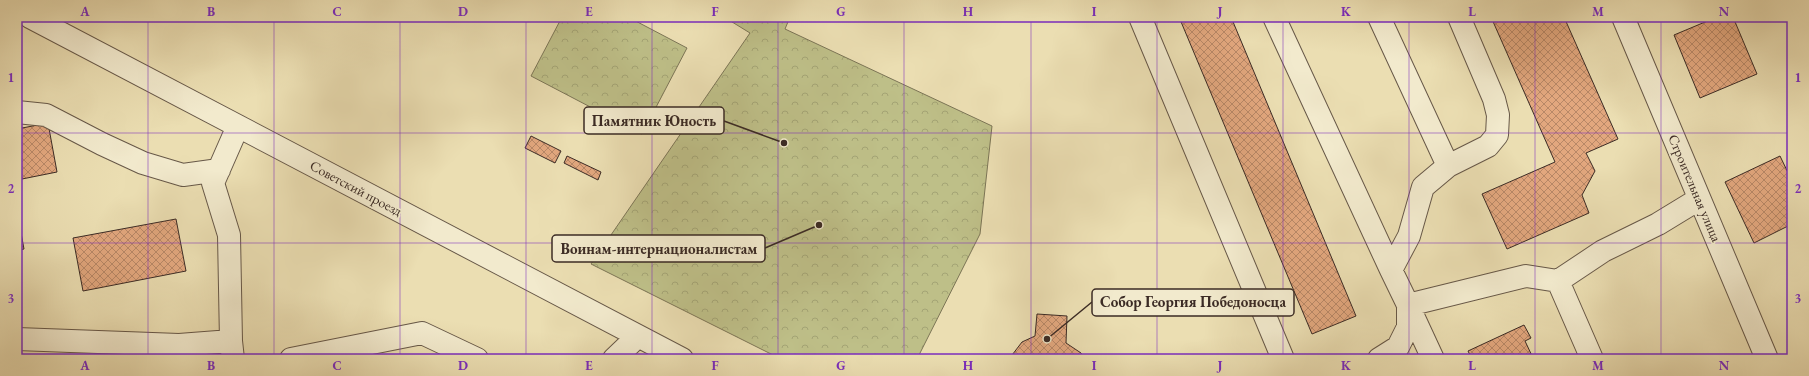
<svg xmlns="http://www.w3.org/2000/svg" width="1809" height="376" viewBox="0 0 1809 376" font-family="'EB Garamond',serif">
  <defs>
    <pattern id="forest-crowns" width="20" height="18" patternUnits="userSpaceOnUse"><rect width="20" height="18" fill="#bebf88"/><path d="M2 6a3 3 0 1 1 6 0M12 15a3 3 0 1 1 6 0" fill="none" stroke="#a4a475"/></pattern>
    <pattern id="building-cross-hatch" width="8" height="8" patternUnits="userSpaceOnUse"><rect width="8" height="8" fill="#e2a77e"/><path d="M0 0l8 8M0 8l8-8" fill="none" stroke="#b88867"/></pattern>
  </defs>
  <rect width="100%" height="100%" fill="#ebdeb2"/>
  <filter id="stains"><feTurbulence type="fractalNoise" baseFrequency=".005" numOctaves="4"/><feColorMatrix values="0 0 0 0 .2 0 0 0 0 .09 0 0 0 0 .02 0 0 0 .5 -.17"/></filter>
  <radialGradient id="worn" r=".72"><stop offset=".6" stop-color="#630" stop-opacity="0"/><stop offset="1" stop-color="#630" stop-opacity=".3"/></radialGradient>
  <!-- forest -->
  <path fill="url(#forest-crowns)" stroke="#7c7556" d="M562 17H628L687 48 642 134 531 76Z
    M724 17H790L785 29 992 126 980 234 917 359H781L591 264 750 33Z"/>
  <!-- building -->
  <path fill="url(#building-cross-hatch)" stroke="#3b2b25" d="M1179 17H1231L1356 316 1312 334Z
    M1491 17H1564L1618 139 1586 153 1595 171 1582 195 1589 213 1507 249 1482 194 1555 162Z
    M1717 17H1733L1757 74 1700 98 1674 35Z
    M48 123 57 172 17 180V129Z
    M531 136 561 151 555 163 525 148Z
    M567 156 601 172 598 180 564 163Z
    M1780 156 1792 181V224L1754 243 1725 182Z
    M17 211 24 249 17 251Z
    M176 219 186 271 83 291 73 238Z
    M1037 314 1067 316 1066 343 1081 353 1084 359H1009L1022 342 1035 336Z
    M1524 325 1531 338 1525 341 1533 358 1539 356 1540 359H1472L1468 351Z"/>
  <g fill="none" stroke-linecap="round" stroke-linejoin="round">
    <defs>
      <path id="minor" d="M30 17 682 359
        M1140 17 1283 359
        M1274 17 1391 270 1408 305V327L1398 347 1379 359
        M1379 17 1448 166
        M1623 17 1767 359
        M17 112 46 115 102 144 143 163 183 175 219 170
        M1391 270 1409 236 1423 187 1448 166 1488 146 1497 135 1498 115 1494 99 1459 17
        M1558 281 1592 359
        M17 339 179 345 231 341
        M233 359 231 341 229 235 213 183 238 126
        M291 359 422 333 477 359
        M614 359 638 336
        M1433 359 1408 305 1526 276 1558 281 1603 251 1658 224 1699 199"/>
    </defs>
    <!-- minor casing -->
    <use href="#minor" stroke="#675848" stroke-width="24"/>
    <!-- minor -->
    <use href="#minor" stroke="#f2eacd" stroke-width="22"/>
  </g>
  <!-- grid -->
  <path fill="none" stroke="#7b2cbf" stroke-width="1" stroke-opacity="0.55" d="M148 17V359M274 17V359M400 17V359M526 17V359M652 17V359M778 17V359M904 17V359M1031 17V359M1157 17V359M1283 17V359M1409 17V359M1535 17V359M1661 17V359M17 133H1792M17 243H1792"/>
  <g text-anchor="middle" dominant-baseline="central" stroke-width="3.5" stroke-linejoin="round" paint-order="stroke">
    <!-- street labels -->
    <g font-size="14" fill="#3b2b25" stroke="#f2eacd">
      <text transform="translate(356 188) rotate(28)">Советский проезд</text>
      <text transform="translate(1695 188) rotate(67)">Строительная улица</text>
    </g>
  </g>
  <!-- callouts -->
  <path fill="none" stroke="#3b2b25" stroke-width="1.5" d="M784 143L724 121M819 225L765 248M1047 339L1092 302"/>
  <g fill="#3b2b25" stroke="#f2eacd" stroke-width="1.5">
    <circle cx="784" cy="143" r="4"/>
    <circle cx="819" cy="225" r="4"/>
    <circle cx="1047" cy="339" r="4"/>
  </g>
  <g fill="#f2eacd" stroke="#3b2b25" stroke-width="1.5">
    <rect x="584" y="107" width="140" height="27" rx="4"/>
    <rect x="552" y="235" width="213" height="27" rx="4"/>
    <rect x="1092" y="289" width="202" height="27" rx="4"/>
  </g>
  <g font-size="15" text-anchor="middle" font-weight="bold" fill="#3b2b25">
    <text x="654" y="126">Памятник Юность</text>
    <text x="659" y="254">Воинам-интернационалистам</text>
    <text x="1193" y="307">Собор Георгия Победоносца</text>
  </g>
  <!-- margin -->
  <rect width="1809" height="376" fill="none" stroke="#ebdeb2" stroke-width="44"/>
  <rect x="22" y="22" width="1765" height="332" fill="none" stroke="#7b2cbf" stroke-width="1.5"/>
  <g font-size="13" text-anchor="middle" font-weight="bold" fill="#7b2cbf">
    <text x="85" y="16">A</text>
    <text x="211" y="16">B</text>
    <text x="337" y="16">C</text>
    <text x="463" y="16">D</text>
    <text x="589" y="16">E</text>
    <text x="715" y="16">F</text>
    <text x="841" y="16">G</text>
    <text x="968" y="16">H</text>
    <text x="1094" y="16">I</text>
    <text x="1220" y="16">J</text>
    <text x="1346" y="16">K</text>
    <text x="1472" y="16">L</text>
    <text x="1598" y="16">M</text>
    <text x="1724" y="16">N</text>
    <text x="11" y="82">1</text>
    <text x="1798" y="82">1</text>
    <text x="11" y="193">2</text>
    <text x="1798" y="193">2</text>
    <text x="11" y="303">3</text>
    <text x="1798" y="303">3</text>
    <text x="85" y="370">A</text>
    <text x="211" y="370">B</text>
    <text x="337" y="370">C</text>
    <text x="463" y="370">D</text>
    <text x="589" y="370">E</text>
    <text x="715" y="370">F</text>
    <text x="841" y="370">G</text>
    <text x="968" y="370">H</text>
    <text x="1094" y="370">I</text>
    <text x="1220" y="370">J</text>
    <text x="1346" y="370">K</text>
    <text x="1472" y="370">L</text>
    <text x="1598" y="370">M</text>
    <text x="1724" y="370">N</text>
  </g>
  <rect width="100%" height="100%" filter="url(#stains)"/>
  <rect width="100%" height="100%" fill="url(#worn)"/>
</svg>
